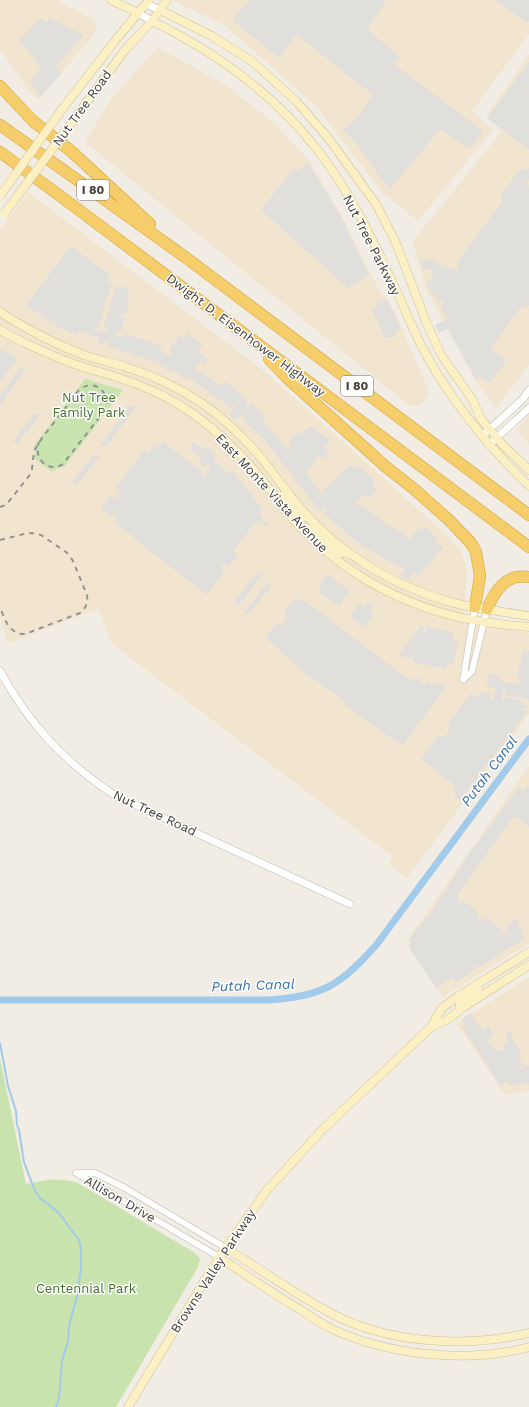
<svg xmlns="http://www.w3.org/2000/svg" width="529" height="1407" viewBox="0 0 529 1407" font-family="'Work Sans',sans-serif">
  <rect width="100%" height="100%" fill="#f1ede4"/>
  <!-- commercial -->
  <path fill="#f2e5cf" d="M0 0H56L92 18 96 23V28L94 34 40 98 38 99 32 95 0 49Z
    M172 0H529V34L472 111 493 130 418 221 382 192 317 107 224 25Z
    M159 48 227 86 273 122 310 162 346 224 380 293 386 296 399 321 428 389V395L423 402 418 406H410L87 144 86 140 113 97 156 49Z
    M529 54V365L496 408 474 378 425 287 413 241 502 131 486 117Z
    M28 192 264 371 451 539 461 552 464 559 467 569 464 624 529 633V714L407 878 389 864 393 857 112 644 98 609 7 644 0 617V229Z
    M529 414V445L517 429Z
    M529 766V943L443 997 408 939Z
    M529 977V1090L505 1095 457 1023Z"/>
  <!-- green -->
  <path fill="#c9e3ae" d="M85 379 123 390 64 467 57 468 55 471 53 470 52 472 34 458 36 449 33 447Z
    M0 1059 26 1184C47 1180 57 1177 78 1183L195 1253 200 1259 198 1267 116 1407H0Z"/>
  <!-- parking -->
  <path fill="#e1dfdc" d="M252 0H387L367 29 400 57 394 64 483 131 470 149 440 129 390 189 379 176 356 143 343 130 356 119 373 95 296 34 279 58 232 20 245 4Z
    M496 0H529V21L527 23Z
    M48 17 84 35 56 66 61 74 39 98 31 81 41 66 19 41 40 18 48 22Z
    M529 62V150L487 118Z
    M308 163 340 214 369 275 348 288 261 210 294 168 298 171Z
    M521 168 525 171 529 168V179L526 182V184L528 186 529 184V305L519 309 491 348 507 360 490 383 485 379 479 376 476 379 448 330 453 328 452 326 439 333 435 325 448 319 440 307 445 300 443 299 440 303 426 284 434 274 431 269 423 271 420 261 424 259 434 260 443 266 456 270 459 266 456 264 503 200 500 196Z
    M71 246 111 276 107 281 112 284 104 309 99 307 98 309 104 311 98 329 94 328V329L107 332 108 329 103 328 108 312 113 313V311L108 310 116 286 126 287 130 290 127 294 130 296 128 300 124 301 129 302 126 315 121 314 120 315 125 318 121 331 120 333 115 332V335L123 338 124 333 149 341 161 346 160 351 170 356 172 353 169 350 180 335 184 338 188 333 203 345 198 351 208 360 205 364 201 361 195 369 221 385 225 381 247 399 245 403 247 406 251 402 265 417 263 421 289 450 292 448 288 444 297 431 302 435 306 429H308L311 426 330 440 324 448 329 453 323 459 319 455 306 473 323 495 326 494 322 491 350 465 353 468 357 465 375 481 372 485 378 490 369 498 365 494 355 503V505H357L359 503 388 525 408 537 407 541 417 531 416 530 419 528 422 530 425 527 437 537 434 541 437 542 443 548 418 576 413 572 409 580 398 575 402 574 404 569V564L401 568 361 545 362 543H359L348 535 347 532 346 533 324 513 327 509 326 508H324L320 511 313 505 317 499 313 502 294 479 295 478 275 454 276 453 265 441V440L242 419 245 415 242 414 236 421 229 415 235 408 234 405 230 408 220 399V400L208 392 209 391 195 384 196 382 182 376 180 374H179L167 369 166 366 165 367 158 364 159 359H157L156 363 146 359 144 357 143 358 131 354 129 352 128 353 116 349V348L108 347 109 342 105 341 103 345 98 343 99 338 79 331 76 335 66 331V330H64L54 326 56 320 52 323 26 305Z
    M387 299 401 329 395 332 396 336 385 338 372 310 377 308 375 304Z
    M0 349 18 358 0 382Z
    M21 367 25 370 0 405V395Z
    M129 406 136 407 107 446H100Z
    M34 414H41L18 443 12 442Z
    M163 442 204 473 201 477 203 478 210 469V466L207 464 204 468 198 462 201 459 200 457 189 448 194 442 203 449 207 446 216 455 213 459 227 473 231 470 245 486 263 510 259 513 263 518 262 519 269 524 267 526 259 521H256L233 552 237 556 228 567 224 564 221 567 225 571 207 595 133 538 134 536 130 533 129 534 114 522 118 517 114 514 111 517 101 509 110 496 115 499 117 497 120 492 115 489 144 450 149 453 156 444 159 446Z
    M93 455 100 456 77 485 71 484Z
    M256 573 263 574 239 605 233 604Z
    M327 574 350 591 339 606 318 591 321 586 319 585Z
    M266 584 272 585 249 614H245L244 613Z
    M294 598 300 602 301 598 411 681 414 678 422 679 420 682 425 685 428 681 432 684 434 681 446 687 403 745 399 742 398 743 345 705 346 702 297 667 298 666 278 651 279 649 265 638 277 622 281 625 287 617 284 613Z
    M367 602 374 607 370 612 374 615 365 627 362 625H361L350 617 359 604 364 607Z
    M420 625 424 627 423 632H426L427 627 454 633 453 639 458 641 453 664 448 663 446 669 413 662 414 657H409L407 658 399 655 417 631H419Z
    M523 650 528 651 529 650V700L505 695 506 690 504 689 501 700 504 701 505 697 523 701 522 705 527 704 528 707 523 709 527 712 460 800 455 797 454 785 421 759 439 735 443 738 451 728 447 725 471 693 475 696 479 697 480 692 491 694 490 699H494L496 688 487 687 489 673 500 675V681L516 684 521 683 522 680 517 678Z
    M527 786 529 788V827L516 817 512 818 458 894 459 904 463 900 479 913 476 917 482 921 485 917 502 930 499 933 500 934 509 933 506 929 514 918 517 921 524 939 501 953 498 949 497 950 500 954 478 968 474 964 473 965 476 969 456 982 453 977 436 988 408 946 412 943 409 939 432 911 469 854 519 787 523 791Z
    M471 1013 479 1027H481L483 1030 488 1026 494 1035 489 1038 488 1041 495 1050H505L504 1043H508L506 1033 511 1031 512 1039 519 1048 521 1066 518 1068 522 1069 523 1064 529 1066V1083L509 1086V1082H507L500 1086 462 1027 465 1024 462 1019Z"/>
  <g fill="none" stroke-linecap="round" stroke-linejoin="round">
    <!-- stream -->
    <path stroke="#a2caeb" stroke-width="2" d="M0 1043 8 1086 16 1111 17 1125 19 1130 24 1162 35 1191 40 1198 59 1213 79 1240 81 1249V1268L77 1296 69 1326 68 1341 62 1361 59 1398 56 1407"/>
    <!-- canal -->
    <path stroke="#a2caeb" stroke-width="7" d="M0 1000H268C323 997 342 984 377 944L529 739"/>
    <defs>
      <path id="minor" d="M463 680 472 671 487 609
        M463 680 475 607
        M76 1173H95L125 1188 226 1248
        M78 1174 219 1257"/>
      <path id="tertiary" d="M146 4 160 10
        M138 13 152 21
        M482 436 523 399 529 390
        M489 445 529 408
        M0 671C29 724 65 763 116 796L350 904"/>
      <path id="secondary" d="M111 0 138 13
        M160 10 212 36 253 62 296 101 329 139 376 204 396 243 427 324 441 355 472 399 481 419 503 445 529 470
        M152 21C217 53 275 94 319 152 352 195 375 244 397 292 407 313 415 336 427 356 454 405 489 447 529 486
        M60 112 114 42 149 0
        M73 121 124 51 152 21 167 0
        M0 312C24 328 62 348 90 357 102 361 114 363 126 367 152 375 177 387 200 402 221 416 240 434 256 452 271 469 283 488 297 504 338 554 396 588 458 604 481 609 505 612 529 616
        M0 330C8 335 17 339 25 343 42 351 59 359 77 365 90 370 103 372 116 377 143 385 169 397 192 413 222 434 246 459 268 487 275 495 280 504 287 512 331 565 391 601 458 617 481 622 505 625 529 627
        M281 496 296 515 301 518 308 516
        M303 530 306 528 310 529 338 553 350 554
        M460 1010V1003L478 989
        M431 1027 447 1020 464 1007 529 965
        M226 1248C260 1269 292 1292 327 1311 385 1344 465 1348 529 1333
        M219 1257C246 1275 273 1294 301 1310 310 1316 320 1323 330 1328 386 1355 468 1364 529 1347
        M128 1407 219 1257 267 1190 322 1130 431 1027 442 1008 457 997 529 952"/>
      <path id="motorway" d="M0 86 33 121 71 151 150 224
        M0 125 185 257 529 515
        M0 152 59 195 529 547
        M269 359 286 377 386 467 414 489 449 520 471 543 476 552 480 576 475 607
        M487 609C495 591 506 573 529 577"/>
    </defs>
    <!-- minor casing -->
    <use href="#minor" stroke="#beb8aa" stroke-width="7"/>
    <!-- tertiary casing -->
    <use href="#tertiary" stroke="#beb8aa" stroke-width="8"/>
    <!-- secondary casing -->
    <use href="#secondary" stroke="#cec196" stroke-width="9"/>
    <!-- motorway casing -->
    <use href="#motorway" stroke="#d3a23b" stroke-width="12"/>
    <!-- minor -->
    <use href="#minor" stroke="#fff" stroke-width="6"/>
    <!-- tertiary -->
    <use href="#tertiary" stroke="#fff" stroke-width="7"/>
    <!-- secondary -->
    <use href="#secondary" stroke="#fbf0c3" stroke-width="8"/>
    <!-- motorway -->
    <use href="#motorway" stroke="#f5cd6a" stroke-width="11"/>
    <!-- rail -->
    <path stroke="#939393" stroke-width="2" stroke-dasharray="5 5" stroke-linecap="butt" d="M0 507 6 505 29 476 32 469 34 451 42 438 79 390C94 378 110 391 106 409L63 464C47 474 33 457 39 442
      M0 540 28 533 38 534 41 535 66 552 69 555 73 561 87 595C88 603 86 608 80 613L25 634C9 634 5 620 0 607"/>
    <defs>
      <path id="secondary-bridge" d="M0 196 60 112
        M4 214 73 121"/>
    </defs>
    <!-- secondary-bridge casing -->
    <use href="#secondary-bridge" stroke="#cec196" stroke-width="9" stroke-linecap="butt"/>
    <!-- secondary-bridge -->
    <use href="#secondary-bridge" stroke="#fbf0c3" stroke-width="8"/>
  </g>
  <g text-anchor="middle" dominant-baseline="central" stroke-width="3" stroke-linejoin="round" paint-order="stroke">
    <!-- shield labels -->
    <g fill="#fff" stroke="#7b7771" stroke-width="1">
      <rect x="77" y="180" width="32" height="20" rx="3"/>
      <rect x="341" y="376" width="32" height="20" rx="3"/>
    </g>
    <g font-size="12" font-weight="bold" fill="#423d34">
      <text x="93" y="190">I 80</text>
      <text x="357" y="386">I 80</text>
    </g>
    <!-- street labels -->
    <g font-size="13" fill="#423d34" stroke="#fff">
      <text transform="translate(82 108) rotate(-54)">Nut Tree Road</text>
      <text transform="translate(372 245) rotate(63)">Nut Tree Parkway</text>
      <text transform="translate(246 335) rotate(37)">Dwight D. Eisenhower Highway</text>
      <text transform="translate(272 493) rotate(47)">East Monte Vista Avenue</text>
      <text transform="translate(155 813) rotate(25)">Nut Tree Road</text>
      <text transform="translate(120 1199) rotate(30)">Allison Drive</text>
      <text transform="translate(213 1271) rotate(-57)">Browns Valley Parkway</text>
    </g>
    <!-- park labels -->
    <g font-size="13" fill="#42702c" stroke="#fff">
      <text x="89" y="397">Nut Tree<tspan x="89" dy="15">Family Park</tspan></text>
      <text x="86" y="1288">Centennial Park</text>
    </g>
    <!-- water labels -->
    <g font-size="14" font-style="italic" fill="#3571a7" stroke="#fff">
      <text transform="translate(489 771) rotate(-53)">Putah Canal</text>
      <text transform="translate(253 985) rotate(-2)">Putah Canal</text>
    </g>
  </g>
</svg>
